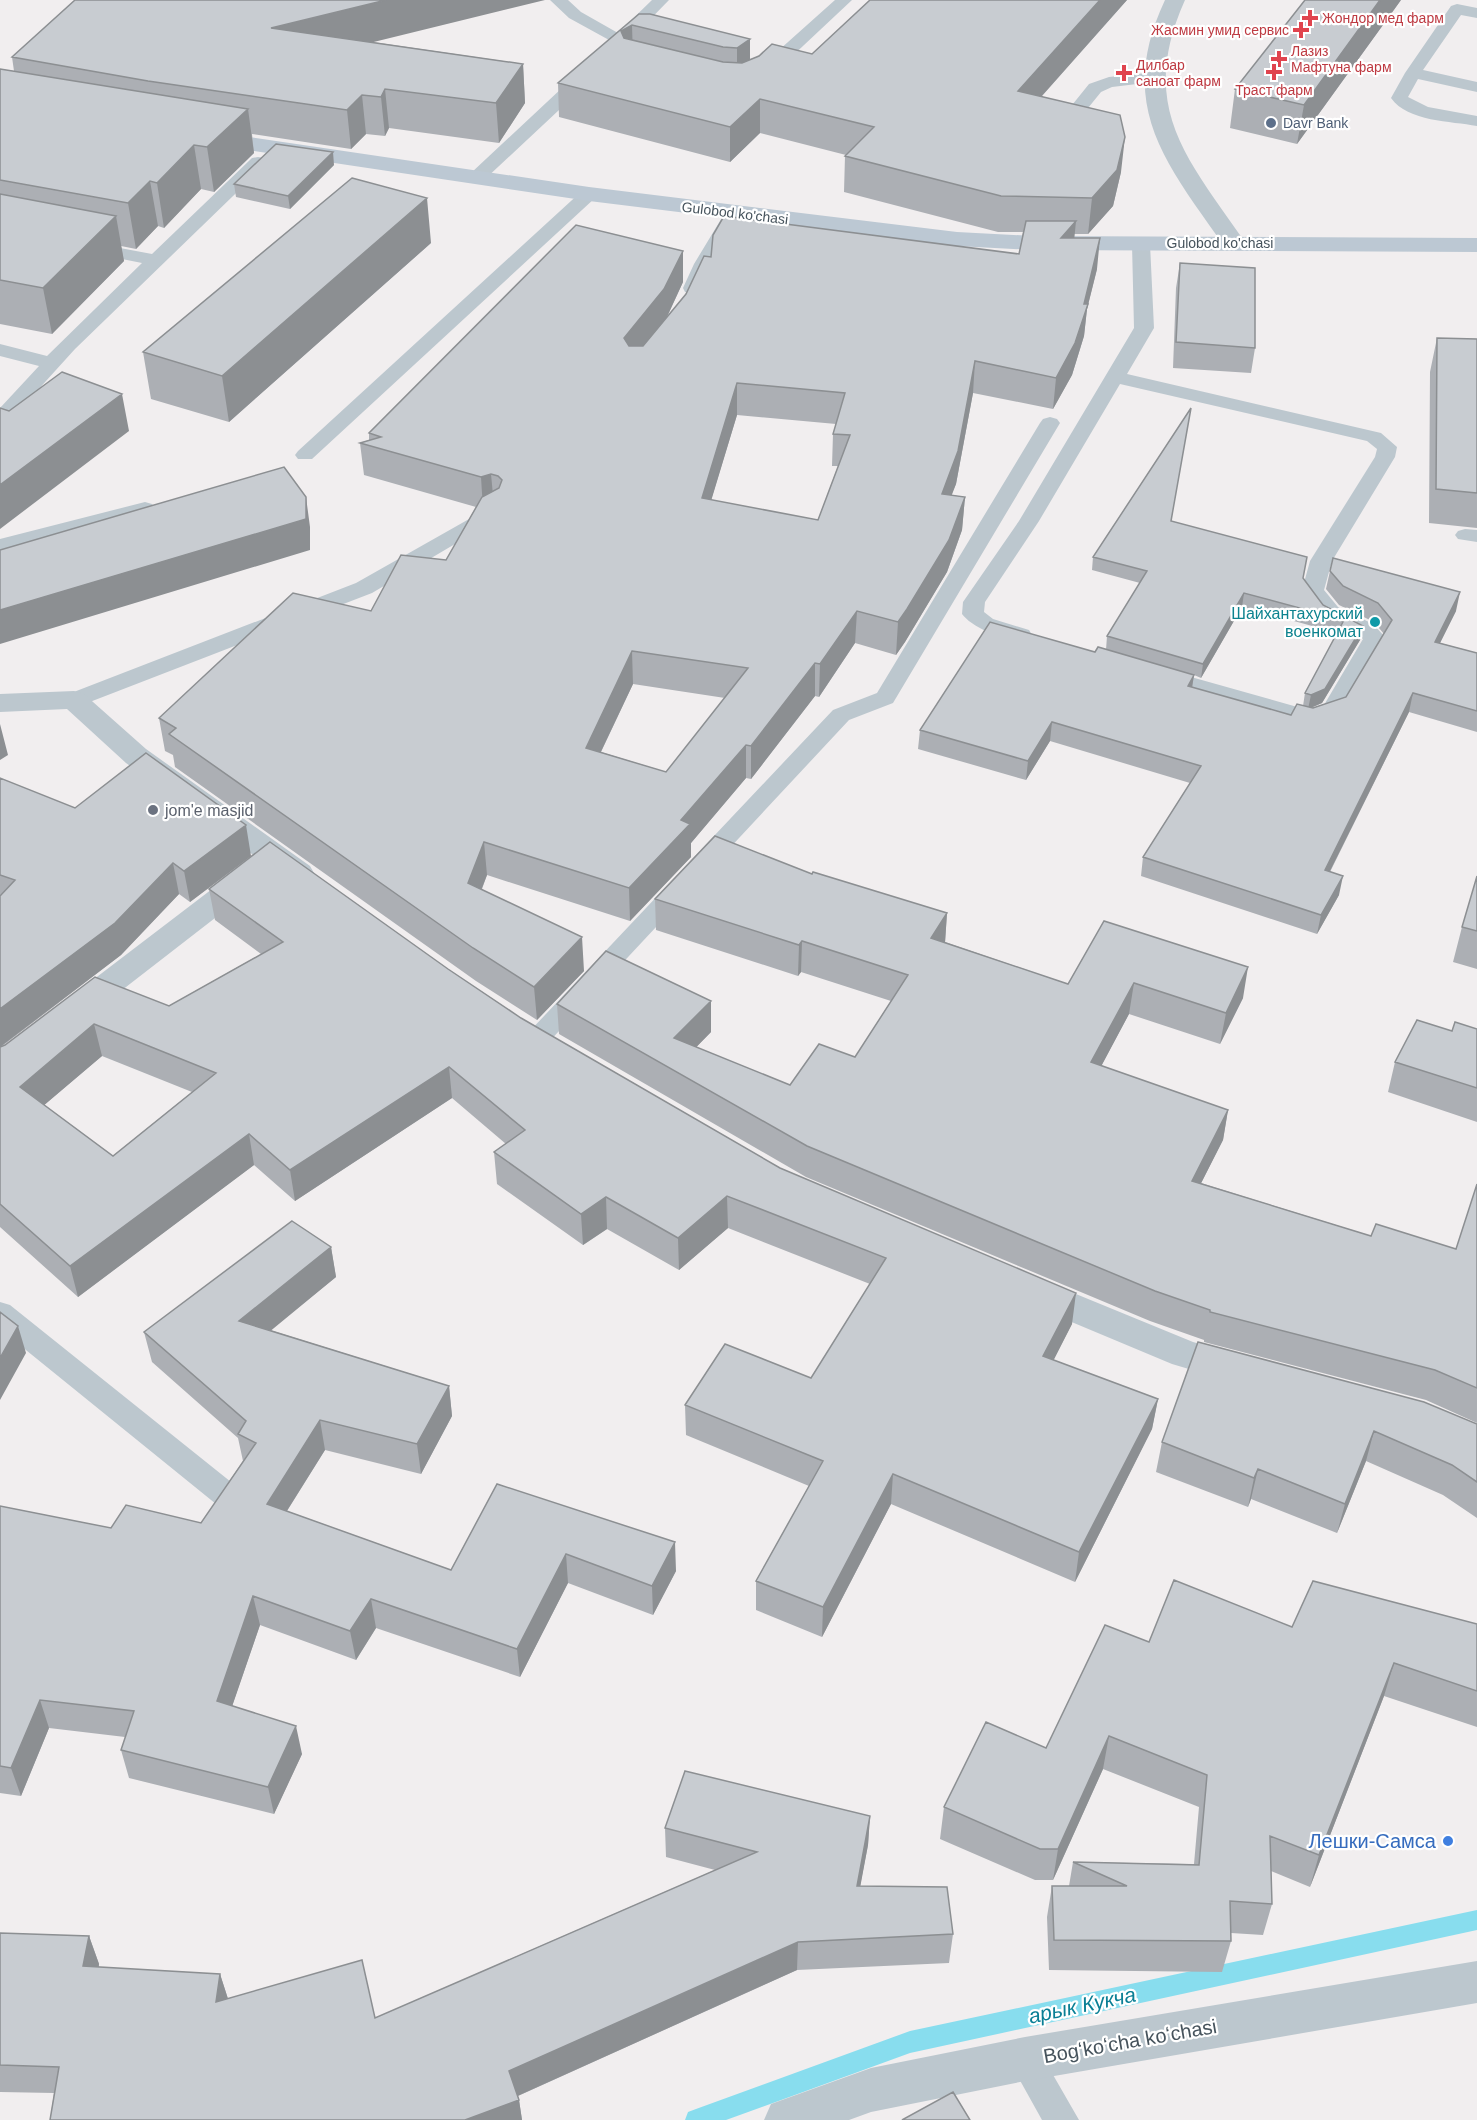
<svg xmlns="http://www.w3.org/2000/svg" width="1477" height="2120" viewBox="0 0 1477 2120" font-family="Arial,sans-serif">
  <rect width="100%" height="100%" fill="#f1eeef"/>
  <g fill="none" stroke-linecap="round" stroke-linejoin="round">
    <!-- stream -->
    <path fill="#8de" fill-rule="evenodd" d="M1477 1910V1930L910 2053 726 2120H685L688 2112 696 2109 910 2031Z"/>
    <!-- lane -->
    <path fill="#bcc7ce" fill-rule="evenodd" d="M550 0H568L581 12 618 33 652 0H669L626 44 620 46 569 18Z
      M835 0H852L771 76H759L757 72 759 68Z
      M1457 4 1477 8V18L1461 15 1423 70 1477 82V92L1418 79 1408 97 1428 107 1477 116V126C1451 121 1408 122 1391 98L1405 73 1451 6Z
      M584 72 590 73 592 77 590 81 483 181H471L468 177 471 173 578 73Z
      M1156 72 1164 77 1162 81 1112 87 1101 92 1067 134H1055L1052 130 1089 84 1109 77Z
      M258 157 264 158 267 162 264 166 75 349 7 424 0 426V408L39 366 0 356V344L47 356 142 263 82 251 79 247 82 243 88 242 152 254 252 158Z
      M589 189 595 190 598 194 595 198 312 459H298L295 455 298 451 583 190Z
      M729 215 735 216 738 220 699 292H685L683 288 694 264 723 216Z
      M1141 239 1147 240 1150 244 1154 328 1127 374 1381 433 1397 447 1395 457 1332 561 1324 590 1338 607 1373 624 1386 638 1340 715 1309 725 1151 680 1148 675 1151 670 1159 668 1308 710 1324 705 1363 639 1357 634 1322 617 1302 590 1310 561 1375 457 1377 449 1367 441 1120 384 1039 521 985 602 984 612 993 619 1029 630 1032 635 1029 640C1011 644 973 629 962 614L963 602 1019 521 1134 328 1132 244 1135 240Z
      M1050 417 1057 419 1060 423 893 703 849 720 546 1045 537 1048 528 1045 524 1039 528 1033 833 710 877 693 1040 423 1043 419Z
      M145 502 152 504 155 508 152 512 0 551V539Z
      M492 508 499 510 502 514 499 518 372 593 82 705 74 707 66 705 63 700 66 695 356 583 485 510Z
      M1465 529 1477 530V542L1458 539 1455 535 1458 531Z
      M0 1302 10 1305 236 1486 241 1495 236 1504 226 1507 216 1504 0 1329Z
      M1025 2042 1037 2047 1079 2120H1042L1008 2059 1013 2047Z"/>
    <!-- street -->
    <path fill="#bcc7ce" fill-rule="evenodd" d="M1165 0H1185C1137 107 1187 158 1245 242L1241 247 1233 249 1225 247C1166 163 1115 106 1165 0Z
      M74 691 84 694 146 749 310 866 314 873 310 880 299 883 288 880 126 763 67 709 0 712V694Z
      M248 867 259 870 263 877 259 884 86 1018 75 1021 64 1018 59 1010 64 1002 237 870Z
      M1032 1276 1193 1342 1249 1358 1254 1368 1249 1378 1236 1383 1172 1364 1019 1300 1014 1290 1019 1280Z
      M1477 1961V2003L1025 2081 871 2112 849 2120H764L771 2104 871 2068 1025 2037Z"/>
    <!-- secondary -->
    <path fill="#bcc8d3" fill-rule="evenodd" d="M208 131 589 187 957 232 1033 236 1477 238V252L1033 250 957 246 589 201 200 143 197 138 200 133Z"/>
  </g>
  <!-- wall -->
  <path fill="#acafb4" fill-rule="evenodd" d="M870 0H1127L1042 96 1121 172 1113 206 1088 234H1074V238L1097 269 1087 309 1084 336 1072 375 1053 409 973 393 956 484 951 495 965 497 962 530 947 572 905 642 896 655 855 643 819 697 815 696 751 779 746 778 691 843V857L630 921 487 875 482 889 584 971 537 1020 476 981 175 767 173 755 165 751 159 718 371 611 446 560 476 507 364 475 360 443 369 440V433L683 251V282L667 317 686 294 711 257 1019 254 1023 232H998L844 192 845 156 846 155 760 133 730 162 559 117 558 83 639 14 750 39V59L812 54ZM737 415 836 424 833 434 832 466H838L818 520 711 500ZM633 684 725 698 666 772 601 752Z
    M1401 0 1297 144 1230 128 1235 89Z
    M373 42 523 64 525 103 499 143 389 128 385 136 366 134 351 149 252 134 254 153 214 192 201 189 164 228 158 226 136 249 121 246 124 261 52 334 0 324V69L14 71 12 57Z
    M334 165 290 209 236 197 234 184Z
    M431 243 229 422 151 399 143 352Z
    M1180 263 1255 348 1251 373 1173 368 1176 288Z
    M1437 338 1477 339V528L1429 523 1430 372Z
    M1191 408 1171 521 1303 578 1323 605 1363 626 1360 640 1322 703 1311 708H1313L1346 697 1384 634 1374 622 1339 605 1326 589 1330 571 1456 611 1440 643 1477 653V732L1409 712 1330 872 1339 895 1317 934 1141 876 1143 857 1190 783 1050 741 1026 780 918 749 920 730 1095 652 1106 650 1107 636 1140 583 1092 570 1093 557ZM1242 607 1338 633 1305 693 1303 706 1291 715 1192 688 1194 675 1201 678Z
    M0 779 75 808 251 856 190 902 179 894 121 955 1 1047 169 1006 261 954 215 920 209 889 448 969 521 1018 780 1168 1072 1324 1053 1360 1158 1399 1152 1429 1075 1582 891 1504 822 1637 756 1610V1581L809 1486 686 1435 685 1405 811 1378 870 1284 728 1228 679 1270 607 1229 583 1245 497 1184 494 1152 506 1144 452 1098 295 1201 254 1165 78 1297 0 1227ZM102 1056 192 1092 113 1156 44 1105Z
    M812 874 947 913 945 942 1068 984 1104 921 1243 998 1220 1044 1129 1014 1101 1066 1228 1110 1223 1140 1201 1183 1371 1236 1456 1249 1477 1184V1423L1426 1400 1204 1342V1340L1150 1321 806 1177 559 1034 557 1004 711 1032 696 1047 790 1085 855 1057 891 1001 801 972 798 976 656 930 655 899Z
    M1477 876V969L1453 962 1462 927Z
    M1477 1029V1122L1388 1092 1395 1062 1452 1031Z
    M331 1247 336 1277 270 1330 449 1386 452 1416 421 1474 325 1450 287 1511 451 1570 497 1484 676 1571 653 1615 568 1583 520 1677 376 1628 356 1660 260 1625 232 1706 302 1754 274 1814 129 1778 121 1750 125 1737 49 1728 21 1796 0 1793V1506L111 1528 201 1523 243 1461 238 1438 152 1362 144 1332Z
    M1477 1424V1518L1443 1495 1366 1461 1337 1533 1251 1499 1248 1507 1156 1472 1162 1442Z
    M1477 1624V1727L1384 1696 1310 1887 1271 1871 1272 1904 1263 1935 1231 1933V1941L1222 1972 1049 1970 1047 1917 1052 1886H1069L1073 1862 1194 1864 1199 1807 1103 1769 1053 1880H1035L940 1839 944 1807 1046 1748 1149 1642 1292 1627Z
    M870 1816 868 1845 860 1886 953 1934 949 1963 797 1970 518 2096 519 2100 522 2120H50L54 2093 0 2092V1933L89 1936 99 1964V1967L220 1974 228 1999 375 2018 715 1870 666 1857 665 1828Z"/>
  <!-- shaded-wall -->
  <path fill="#8c8f92" d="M386 0H545L276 66 271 28Z
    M1100 0H1127L1016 125 1018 91Z
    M1380 0H1401L1297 144 1304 105Z
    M632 25 633 59 621 31Z
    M750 39V73L737 83V48Z
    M523 64 525 103 499 143 496 103Z
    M385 89 389 128 385 136 381 97Z
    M362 95 366 134 351 149 347 110Z
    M760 99V133L730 162V127Z
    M248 109 254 153 214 192 207 147Z
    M1125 137 1121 172 1113 206 1088 234 1092 198Z
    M194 145 201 189 164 228 157 183Z
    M333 152 334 165 290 209 288 196Z
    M150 181 158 226 136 249 128 203Z
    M427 198 431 243 229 422 222 376Z
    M116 216 124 261 52 334 43 288Z
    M1076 221 1073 252 1061 238Z
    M1100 238 1097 269 1087 309 1084 336 1072 375 1053 409 1056 378 1084 304Z
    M683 251V282L665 321 625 370 624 338Z
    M975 361 973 393 956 484 940 526 942 494Z
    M737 383V415L702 531V498Z
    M122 394 129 431 0 529V485Z
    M491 474 494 506 483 509 481 477Z
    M306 497 310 527V550L0 644V610Z
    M965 497 962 530 947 572 905 642 896 655 898 622Z
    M1460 592 1456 611 1431 661 1435 642Z
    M1244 593 1242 607 1201 678 1203 664Z
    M857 611 855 643 819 697 820 664Z
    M1363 626 1360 640 1322 703 1308 709 1311 695Z
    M632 651 633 684 587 781 586 748Z
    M815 663V696L751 779V746Z
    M1194 675 1191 694 1188 686Z
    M1413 693 1409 712 1321 889 1325 870Z
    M1052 722 1050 741 1026 780 1028 761Z
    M0 724 8 755 0 760Z
    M746 745V778L691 843V857L630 921 629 888 681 820Z
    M246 825 251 856 190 902 184 871Z
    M484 842 487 875 471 916 468 883Z
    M173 863 179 894 121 955 0 1047V1009Z
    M1343 876 1339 895 1317 934 1321 915Z
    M947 913 945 943 931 938Z
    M582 937 584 971 537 1020 534 987Z
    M802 941 801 972 798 976 799 945Z
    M1248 967 1243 998 1220 1044 1226 1013Z
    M1134 983 1129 1014 1087 1093 1091 1062Z
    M711 1001V1032L675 1069 674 1038Z
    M94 1024 102 1056 29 1118 20 1087Z
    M449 1067 452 1098 295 1201 290 1170Z
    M1228 1110 1223 1140 1187 1211 1192 1181Z
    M249 1134 254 1165 78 1297 70 1266Z
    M727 1196 728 1228 679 1270 678 1238Z
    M606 1197 607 1229 583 1245 581 1214Z
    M331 1247 336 1277 246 1351 239 1321Z
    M1076 1293 1072 1324 1040 1387 1043 1356Z
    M18 1326 26 1353 0 1400V1358Z
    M449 1386 452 1416 421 1474 417 1444Z
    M1158 1399 1152 1429 1075 1582 1079 1552Z
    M320 1420 325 1450 273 1533 267 1504Z
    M1374 1431 1366 1461 1337 1533 1345 1504Z
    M1258 1469 1251 1499 1248 1507 1254 1478Z
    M893 1474 891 1504 822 1637 823 1607Z
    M675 1542 676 1571 653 1615 652 1586Z
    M566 1554 568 1583 520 1677 517 1649Z
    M253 1596 260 1625 224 1730 217 1701Z
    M371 1599 376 1628 356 1660 350 1631Z
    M1394 1663 1384 1696 1310 1887 1319 1855Z
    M40 1700 49 1728 21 1796 11 1768Z
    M296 1726 302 1754 274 1814 268 1787Z
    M1109 1736 1103 1769 1053 1880 1058 1849Z
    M870 1816 868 1845 855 1915 857 1886Z
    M89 1936 99 1964 93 1994 83 1966Z
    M798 1942 797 1970 513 2098 509 2071Z
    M220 1974 229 2002H216Z
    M519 2100 522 2120H465Z"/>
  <!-- building -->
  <path fill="#c8ccd1" stroke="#8c8f92" stroke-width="1.5" fill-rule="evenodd" d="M75 0H386L271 28 523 64 496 103 385 89 381 97 362 95 347 110 148 81 12 57Z
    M870 0H1100L1018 91 1120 115 1125 137 1117 170 1092 198 1001 196 845 156 874 127 760 99 730 127 558 83 639 14H650L750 39 737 48 723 47 632 25 621 31 624 38 723 62 742 63 759 56 772 44 812 54Z
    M1305 0H1380L1304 105 1235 89Z
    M0 69 248 109 207 147 194 145 157 183 150 181 128 203 0 180Z
    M276 144 333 152 288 196 234 184Z
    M352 178 427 198 222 376 143 352Z
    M0 194 116 216 43 288 0 280Z
    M724 216 1019 254 1026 221H1076L1061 238H1100L1084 304H1088L1075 343 1056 378 975 361 958 451 942 494 965 497 949 540 907 609 898 622 857 611 820 664 815 663 751 746 746 745 681 820 690 824 629 888 484 842 468 883 582 937 534 987 473 948 169 734 176 728 159 718 293 593 371 611 401 555 446 560 482 497 499 488 502 480 498 476 491 474 481 477 360 443 381 437 369 433 576 225 683 251 664 289 624 338 629 346H643L686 294 704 256 711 257 713 235ZM737 383 845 393 833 434 850 435 818 520 702 498ZM632 651 748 668 666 772 586 748Z
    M1180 263 1255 268V348L1176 342Z
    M1437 338 1477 339V493L1436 489Z
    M62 372 122 394 0 485V408L9 411Z
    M1191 408 1171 521 1307 557 1303 578 1323 605 1363 626 1325 689 1311 695 1305 693 1344 620 1244 593 1203 664 1107 636 1147 571 1093 557Z
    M284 467 306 497V519L0 610V550Z
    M1333 558 1460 592 1435 642 1477 653V711L1413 693 1325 870 1343 876 1321 915 1143 857 1201 766 1052 722 1028 761 920 730 990 622 1095 652 1098 647 1194 675 1188 686 1291 715 1297 704 1313 708 1346 697 1392 620 1378 603 1343 586 1330 571Z
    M146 753 246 825 184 871 173 863 115 923 0 1009V896L15 880 0 875V778L75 808Z
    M715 836 812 874 813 872 947 913 931 938 1068 984 1104 921 1248 967 1226 1013 1134 983 1091 1062 1228 1110 1192 1181 1371 1236 1376 1224 1456 1249 1477 1184V1388L1435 1370 1210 1312V1310L1155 1291 807 1146 557 1004 606 951 711 1001 674 1038 790 1085 819 1044 855 1057 908 975 802 941 799 945 655 899Z
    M270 842 448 969 521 1018 780 1168 1076 1293 1043 1356 1158 1399 1079 1552 893 1474 823 1607 756 1581 823 1461 685 1405 725 1344 811 1378 886 1258 727 1196 678 1238 606 1197 581 1214 494 1152 525 1130 449 1067 290 1170 249 1134 70 1266 0 1204V1047L5 1045 95 977 169 1006 283 942 209 889ZM94 1024 216 1073 113 1156 20 1087Z
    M1477 876V931L1462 927Z
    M1417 1020 1452 1031 1455 1022 1477 1029V1088L1395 1062Z
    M292 1221 331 1247 239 1321 449 1386 417 1444 320 1420 267 1504 451 1570 497 1484 675 1542 652 1586 566 1554 517 1649 371 1599 350 1631 253 1596 217 1701 296 1726 268 1787 121 1750 134 1711 40 1700 11 1768 0 1766V1506L111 1528 126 1505 201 1523 256 1443 238 1434 246 1421 144 1332Z
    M0 1312 18 1326 0 1358Z
    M1198 1342 1424 1402 1477 1424V1482L1452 1465 1374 1431 1345 1504 1258 1469 1254 1478 1162 1442Z
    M1174 1580 1292 1627 1313 1581 1477 1624V1691L1394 1663 1319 1855 1270 1836 1272 1904 1230 1901 1231 1941 1054 1940 1052 1886H1127L1073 1862 1199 1865 1207 1775 1109 1736 1058 1849H1040L944 1807 986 1722 1046 1748 1105 1625 1149 1642Z
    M685 1771 870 1816 857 1886 947 1887 953 1934 798 1942 509 2071 519 2100 465 2120H50L59 2067 0 2065V1933L89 1936 83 1966 220 1974 216 2002 362 1960 375 2018 757 1852 665 1828Z
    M953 2092 970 2120H902Z"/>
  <!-- markers -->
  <g fill="#e0444e" stroke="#fff" stroke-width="2">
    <path d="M1307 9h6v6h6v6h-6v6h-6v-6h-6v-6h6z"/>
    <path d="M1298 21h6v6h6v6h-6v6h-6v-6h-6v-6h6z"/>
    <path d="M1276 50h6v6h6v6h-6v6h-6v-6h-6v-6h6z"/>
    <path d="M1271 63h6v6h6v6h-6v6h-6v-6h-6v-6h6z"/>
    <path d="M1121 64h6v6h6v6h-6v6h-6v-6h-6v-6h6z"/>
  </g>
  <circle fill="#5c6f8a" stroke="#fff" stroke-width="2" cx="1271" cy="123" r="6"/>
  <circle fill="#0f9aa8" stroke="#fff" stroke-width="2" cx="1375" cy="622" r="6"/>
  <circle fill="#6b7280" stroke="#fff" stroke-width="2" cx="153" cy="810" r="6"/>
  <circle fill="#3f7fe0" stroke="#fff" stroke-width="2" cx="1448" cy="1841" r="6"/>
  <g text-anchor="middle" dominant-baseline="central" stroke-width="4.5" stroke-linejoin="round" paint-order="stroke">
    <!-- far-health labels -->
    <g font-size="14" fill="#be3a42" stroke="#fff" text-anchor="start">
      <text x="1322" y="18">Жондор мед фарм</text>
      <text x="1289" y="30" text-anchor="end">Жасмин умид сервис</text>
      <text x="1291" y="51">Лазиз<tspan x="1291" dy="16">Мафтуна фарм</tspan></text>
      <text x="1136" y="65">Дилбар<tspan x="1136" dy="16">саноат фарм</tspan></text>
      <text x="1274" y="90" text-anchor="middle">Траст фарм</text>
    </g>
    <!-- far-service labels -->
    <g font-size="14" fill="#4e5e75" stroke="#fff" text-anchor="start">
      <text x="1283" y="123">Davr Bank</text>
    </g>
    <!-- far-street labels -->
    <g font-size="14" fill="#46535c" stroke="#fff">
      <text transform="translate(735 213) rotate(7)">Gulobod ko'chasi</text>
      <text x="1220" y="243">Gulobod ko'chasi</text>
    </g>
    <!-- culture labels -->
    <g font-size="16" fill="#0d838f" stroke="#fff" text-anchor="end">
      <text x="1363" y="613">Шайхантахурский<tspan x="1363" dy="18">военкомат</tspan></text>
    </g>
    <!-- worship labels -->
    <g font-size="16" fill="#5b616d" stroke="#fff" text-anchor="start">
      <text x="165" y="810">jom'e masjid</text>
    </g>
    <!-- near-shop labels -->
    <g font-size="20" fill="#366cbe" stroke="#fff" text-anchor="end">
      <text x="1436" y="1841">Лешки-Самса</text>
    </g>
    <!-- near-street labels -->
    <g font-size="20" fill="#46535c" stroke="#fff">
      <text transform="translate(1130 2041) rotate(-10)">Bogʻkoʻcha koʻchasi</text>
    </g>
    <!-- near-water labels -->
    <g font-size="21" font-style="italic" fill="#0a7f95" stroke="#fff">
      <text transform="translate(1082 2005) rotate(-12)">арык Кукча</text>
    </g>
  </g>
</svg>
